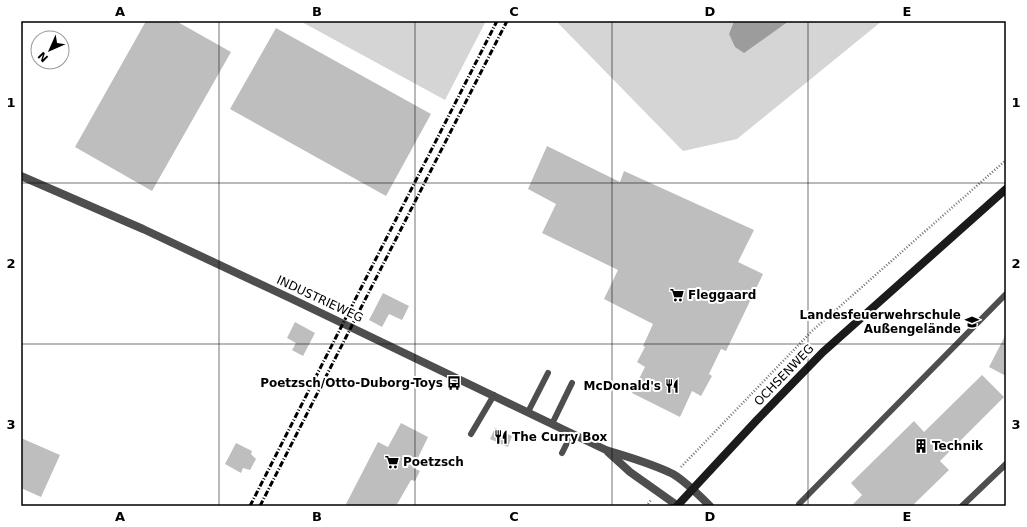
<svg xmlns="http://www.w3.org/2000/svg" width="1027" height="527" viewBox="0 0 1027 527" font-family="'DejaVu Sans',sans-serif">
  <rect width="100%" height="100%" fill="#fff"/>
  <!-- green -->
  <path fill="#d5d5d5" d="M300 21H486L445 100Z
    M556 21H734L729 34 744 52 789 21H882L737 139 683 151Z"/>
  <!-- water -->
  <path fill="#9c9c9c" d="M734 21H789L744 53 735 47 729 34Z"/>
  <!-- building -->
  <path fill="#bebebe" d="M146 21H176L231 52 152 191 75 147Z
    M276 28 431 114 386 196 230 109Z
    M547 146 620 182 624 171 754 230 738 262 763 274 726 351 721 349 709 374 712 376 701 396 692 391 680 417 632 393 645 367 637 362 645 347 643 346 653 324 604 299 618 270 542 233 556 204 528 189Z
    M383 293 409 306 402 320 389 314 382 327 369 320Z
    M295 322 315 333 303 356 292 350 296 343 287 338Z
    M1006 334V376L989 367Z
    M982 375 1004 397 940 461 949 470 912 506H851L862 495 851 483 914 421 924 432Z
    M401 423 428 437 413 468 420 471 415 481 411 480 396 506H345L378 442 388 447Z
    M495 428 512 436 508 447 490 439Z
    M21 438 60 455 41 497 21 488Z
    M236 443 252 451 251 454 256 459 250 470 243 468 241 473 225 464Z"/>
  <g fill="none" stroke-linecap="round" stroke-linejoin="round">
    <!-- path -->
    <path stroke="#707070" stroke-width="2.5" stroke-dasharray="1 2" stroke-linecap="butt" d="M21 30 22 21
      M681 467 812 331 1006 160
      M646 506 651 500"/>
    <!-- service -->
    <path stroke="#4e4e4e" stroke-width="6" d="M528 412 548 373
      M552 424 572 383
      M471 434 494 395
      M562 453 572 433
      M799 506V504L1006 294
      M962 506 1006 464"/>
    <!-- minor -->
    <path stroke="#4e4e4e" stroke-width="8" d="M21 176 143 229 292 299 606 450C628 457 651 463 673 474 685 481 700 496 710 506
      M608 452 630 472 678 506"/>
    <!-- secondary -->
    <path stroke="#1b1b1b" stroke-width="8" d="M677 506 756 421 823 352 1006 189"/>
    <!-- rail -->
    <path stroke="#000" stroke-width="3" stroke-dasharray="6 2 1 2" stroke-linecap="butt" d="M250 506 497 21
      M260 506 507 21"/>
  </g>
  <!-- grid -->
  <path fill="none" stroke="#000" stroke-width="1" stroke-opacity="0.55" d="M219 21V506M415 21V506M612 21V506M808 21V506M21 183H1006M21 344H1006"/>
  <!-- icons -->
  <defs>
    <symbol id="supermarket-bare" viewBox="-9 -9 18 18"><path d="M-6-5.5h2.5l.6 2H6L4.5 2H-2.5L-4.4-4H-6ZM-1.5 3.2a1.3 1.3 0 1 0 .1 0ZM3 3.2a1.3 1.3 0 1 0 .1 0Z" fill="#000" stroke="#fff" stroke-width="2.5" paint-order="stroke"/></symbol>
    <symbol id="university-bare" viewBox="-9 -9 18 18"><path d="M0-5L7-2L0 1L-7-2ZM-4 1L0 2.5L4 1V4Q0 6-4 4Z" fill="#000" stroke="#fff" stroke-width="2.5" paint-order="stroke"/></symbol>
    <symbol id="bus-bare" viewBox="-9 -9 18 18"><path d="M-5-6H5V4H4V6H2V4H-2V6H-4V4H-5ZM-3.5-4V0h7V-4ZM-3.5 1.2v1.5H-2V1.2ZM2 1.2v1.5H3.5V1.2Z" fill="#000" stroke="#fff" stroke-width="2.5" paint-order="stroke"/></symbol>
    <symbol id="restaurant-bare" viewBox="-9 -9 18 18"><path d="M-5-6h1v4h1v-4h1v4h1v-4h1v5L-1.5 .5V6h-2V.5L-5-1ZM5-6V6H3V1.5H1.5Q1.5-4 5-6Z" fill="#000" stroke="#fff" stroke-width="2.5" paint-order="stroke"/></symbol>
    <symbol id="building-bare" viewBox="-9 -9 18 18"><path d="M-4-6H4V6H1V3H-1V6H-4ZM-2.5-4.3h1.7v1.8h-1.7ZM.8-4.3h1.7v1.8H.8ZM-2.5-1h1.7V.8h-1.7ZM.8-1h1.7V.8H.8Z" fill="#000" stroke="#fff" stroke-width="2.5" paint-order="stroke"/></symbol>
  </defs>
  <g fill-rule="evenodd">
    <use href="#supermarket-bare" x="667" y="285" width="20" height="20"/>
    <use href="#university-bare" x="962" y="312" width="20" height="20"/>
    <use href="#bus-bare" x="444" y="373" width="20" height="20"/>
    <use href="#restaurant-bare" x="662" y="376" width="20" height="20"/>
    <use href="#restaurant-bare" x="491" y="427" width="20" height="20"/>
    <use href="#building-bare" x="911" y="436" width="20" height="20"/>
    <use href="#supermarket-bare" x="382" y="452" width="20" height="20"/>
  </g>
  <g text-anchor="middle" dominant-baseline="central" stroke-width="4" stroke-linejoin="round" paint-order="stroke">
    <!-- poi labels -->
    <g font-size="12" font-weight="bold" fill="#000" stroke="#fff" text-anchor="start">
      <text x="688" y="295">Fleggaard</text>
      <text x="961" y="315" text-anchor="end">Landesfeuerwehrschule<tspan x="961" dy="14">Außengelände</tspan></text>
      <text x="443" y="383" text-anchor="end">Poetzsch/Otto-Duborg-Toys</text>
      <text x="661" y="386" text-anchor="end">McDonald's</text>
      <text x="512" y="437">The Curry Box</text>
      <text x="932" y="446">Technik</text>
      <text x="403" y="462">Poetzsch</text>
    </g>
    <!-- street labels -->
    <g font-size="12" fill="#000" stroke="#fff">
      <text transform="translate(320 299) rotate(25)">INDUSTRIEWEG</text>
      <text transform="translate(784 375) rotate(-46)">OCHSENWEG</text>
    </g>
  </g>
  <!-- border -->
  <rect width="1027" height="527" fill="none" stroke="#ffffff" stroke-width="44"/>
  <!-- north arrow -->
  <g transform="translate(50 50) rotate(225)"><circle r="19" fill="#ffffff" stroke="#999999"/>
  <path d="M0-3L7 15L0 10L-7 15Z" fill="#000000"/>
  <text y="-6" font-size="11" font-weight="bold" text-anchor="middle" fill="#000000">N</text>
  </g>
  <rect x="22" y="22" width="983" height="483" fill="none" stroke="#000" stroke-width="1.5"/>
  <g font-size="13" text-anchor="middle" font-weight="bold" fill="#000">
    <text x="120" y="16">A</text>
    <text x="317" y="16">B</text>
    <text x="514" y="16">C</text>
    <text x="710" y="16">D</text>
    <text x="907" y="16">E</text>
    <text x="11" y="107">1</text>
    <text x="1016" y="107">1</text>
    <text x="11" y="268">2</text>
    <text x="1016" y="268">2</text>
    <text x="11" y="429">3</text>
    <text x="1016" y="429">3</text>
    <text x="120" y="521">A</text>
    <text x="317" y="521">B</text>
    <text x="514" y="521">C</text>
    <text x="710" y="521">D</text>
    <text x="907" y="521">E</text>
  </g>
</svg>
